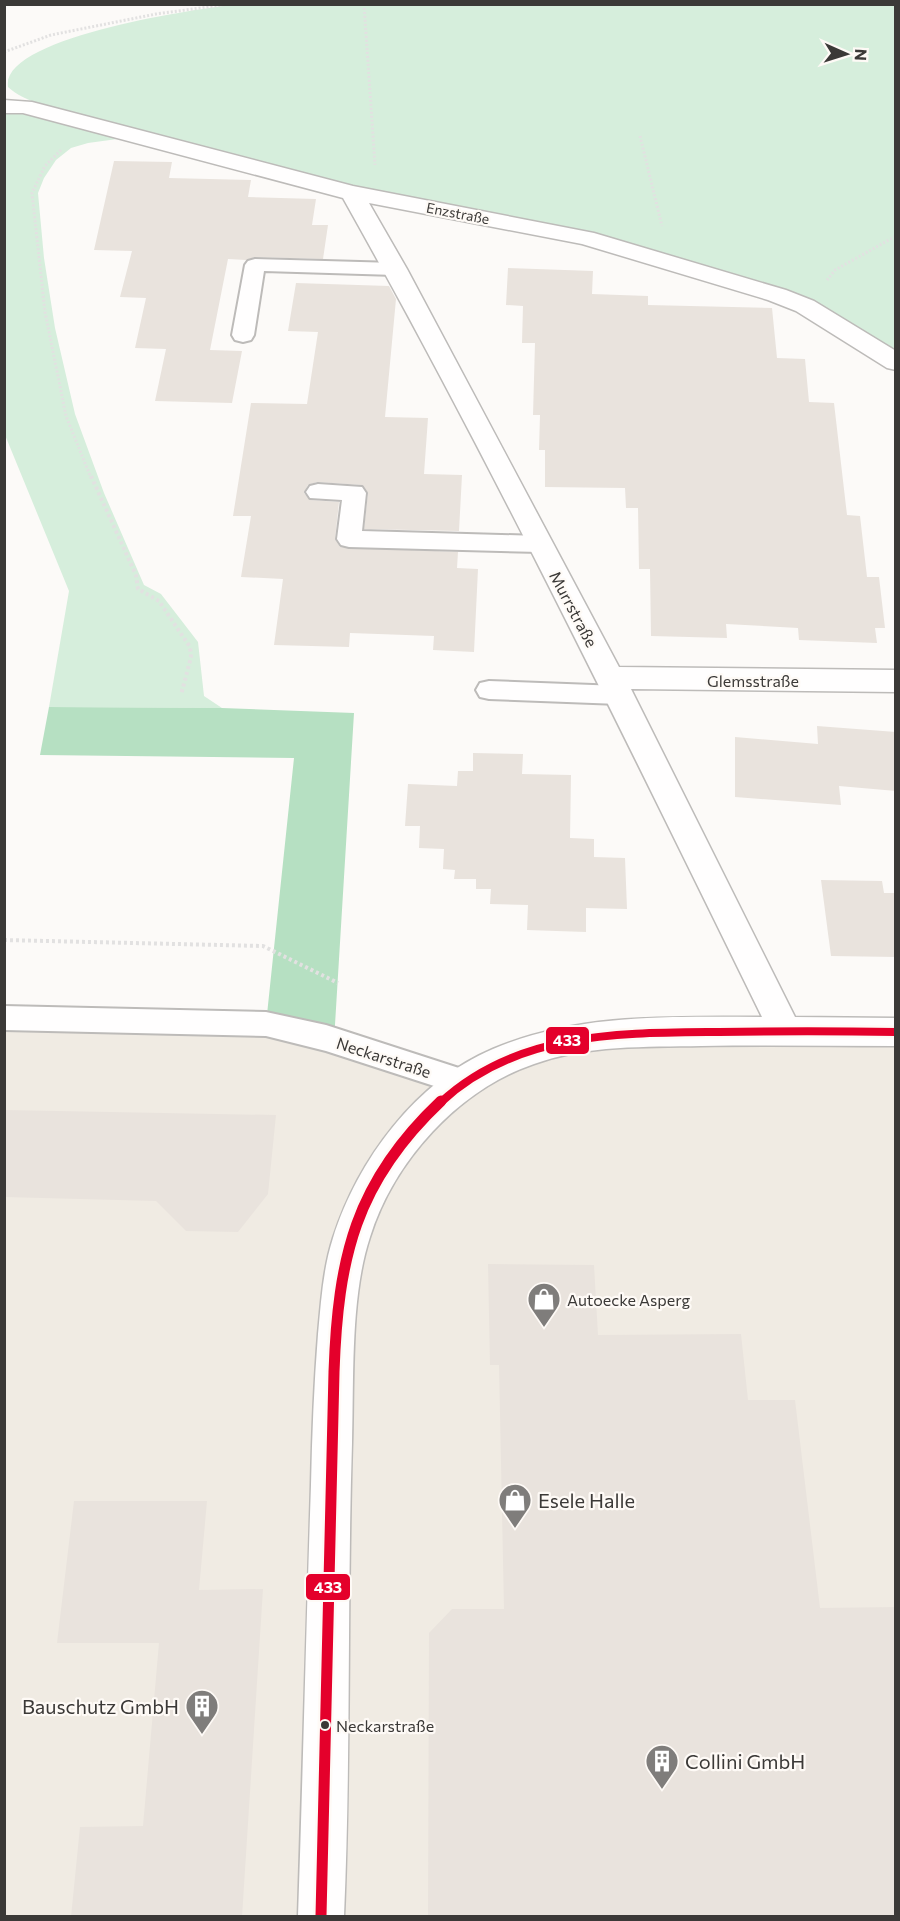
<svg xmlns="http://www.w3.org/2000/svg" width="900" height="1921" viewBox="0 0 900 1921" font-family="Commissioner,sans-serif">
  <rect width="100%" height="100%" fill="#fcfaf8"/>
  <!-- built -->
  <path fill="#f0ebe3" d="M5 1018 254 1023 465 1083 533 1049 895 1032V1916H5Z"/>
  <!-- green -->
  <path fill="#d6eedc" d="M230 5H895V362L805 306 586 238 352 193 40 105C30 100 16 95 8 87 0 36 206 8 230 5Z
    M5 106 132 137 88 143 71 148 56 160 44 178 38 193 44 258 55 328 75 414 104 493 144 585 161 594 198 642 204 696 222 708 49 707 69 591 5 435Z"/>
  <!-- forest -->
  <path fill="#b6e0c2" d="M49 707 222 708 354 713 334 1041 266 1024 294 758 40 755Z"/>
  <!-- building -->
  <path fill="#e9e3dd" d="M114 161 172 162 169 178 251 180 248 197 316 199 312 225H328L323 259 255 257 246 260 228 259 210 350 242 351 232 403 155 401 166 349 135 348 146 298 120 297 132 251 94 250Z
    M508 268 593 271 592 294 648 296V305L772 308 777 358 805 359 809 402 834 403 847 515 860 516 867 577H879L885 628H875L877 643 799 640 798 628 726 624 727 638 651 636 650 569H639L638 508H626L625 488 545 487V450H539L540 415H533L535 343H522L523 306 506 305Z
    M296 283 389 286 396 299 385 417 428 418 424 474 462 475 459 531 364 529 368 493 362 485 317 482 308 485 304 493 310 500 339 502 335 539 340 547 458 552 457 568 478 569 474 652 433 650 434 636 350 633 349 647 274 645 283 579 241 577 251 516H233L251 403 307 404 318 332 288 331Z
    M817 726 896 732V791L839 786 841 805 735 797V737L818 744Z
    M473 753 523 754 522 774 571 775 570 838 594 839V857L625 858 627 909 586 908V932L527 930 528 905 490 904 491 889H476V879H454L455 870 443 869 444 849 419 848 420 826H405L408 784 457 786 458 771H473Z
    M821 880 882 881 884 893H896V957L831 956Z
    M4 1110 276 1115 268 1194 238 1232 186 1231 156 1201 4 1197Z
    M488 1264 594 1265 598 1335 741 1334 748 1400H795L820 1608 896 1607V1917H428L429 1633 452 1609H504L499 1365H490Z
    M74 1501H207L199 1590 263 1589 242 1917H71L80 1827 143 1826 159 1643H57Z"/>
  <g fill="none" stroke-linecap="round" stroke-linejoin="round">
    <defs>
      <path id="lane" d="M255 259 395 263 402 265 405 269 402 273 395 275 264 271 254 335 251 340 243 342 235 340 232 335 245 265 248 261Z
        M318 484 362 487 366 493 362 531 540 536 548 538 552 544 548 550 540 552 349 547 341 545 337 539 342 500 310 498 306 492 310 486Z
        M489 681 619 686 628 688 632 695 628 702 619 704 489 699 480 697 476 690 480 683Z
        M4 1006 266 1012 326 1025 465 1070 476 1074 480 1083 476 1092 465 1096 326 1051 266 1036 4 1030Z"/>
      <path id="street" d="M4 100 32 102 353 186 594 233 786 290 814 301 896 351V370L887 368 796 311 768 300 582 244 369 203 407 269 619 667 896 670V692L631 689 795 1017 896 1018V1046C831 1046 766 1045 701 1046 646 1047 587 1045 534 1064 458 1090 394 1161 370 1237 350 1297 354 1380 352 1443 347 1601 351 1759 344 1916H298C303 1772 306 1629 311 1485 312 1435 314 1384 318 1334 321 1302 323 1269 333 1238 358 1160 415 1082 493 1049 578 1013 671 1017 762 1017 627 742 493 465 343 198L23 113H4Z"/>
    </defs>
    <!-- lane casing -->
    <use href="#lane" stroke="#bdbbb9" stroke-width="4"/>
    <!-- street casing -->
    <use href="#street" stroke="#bdbbb9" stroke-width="3"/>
    <!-- path-far1 -->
    <path stroke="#e2e1e1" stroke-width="3" stroke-dasharray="2 2" stroke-linecap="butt" d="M364 4 375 165
      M4 52 51 35 156 14 230 4
      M640 136 662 226
      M61 150 45 166 32 193 45 312 66 416 91 478
      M827 280 835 270 896 236"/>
    <!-- path -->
    <path stroke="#e2e1e1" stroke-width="4" stroke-dasharray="3 3" stroke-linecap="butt" d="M91 476 136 575 138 589 159 601 190 647 191 657 181 695
      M4 940 263 946 338 983"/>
    <!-- lane -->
    <use href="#lane" fill="#fffefe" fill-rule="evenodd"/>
    <!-- street -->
    <use href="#street" fill="#fffefe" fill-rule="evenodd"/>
    <defs>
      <path id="bus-1-far1" d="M440 1103C517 1031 621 1033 719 1032 778 1031 837 1031 896 1032"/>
      <path id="bus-1" d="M321 1916 334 1372C338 1258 355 1182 441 1101"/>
    </defs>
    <!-- bus-1-far1 casing -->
    <use href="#bus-1-far1" stroke="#fefaf6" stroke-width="13"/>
    <!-- bus-1 casing -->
    <use href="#bus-1" stroke="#fefaf6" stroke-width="16"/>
    <!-- bus-1-far1 -->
    <use href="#bus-1-far1" stroke="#e4002b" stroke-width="8"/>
    <!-- bus-1 -->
    <use href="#bus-1" stroke="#e4002b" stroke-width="11"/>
  </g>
  <!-- icons -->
  <defs>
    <symbol id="shop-pin" viewBox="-11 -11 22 30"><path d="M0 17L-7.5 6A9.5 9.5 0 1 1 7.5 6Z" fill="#7f7d7b" stroke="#fefaf6"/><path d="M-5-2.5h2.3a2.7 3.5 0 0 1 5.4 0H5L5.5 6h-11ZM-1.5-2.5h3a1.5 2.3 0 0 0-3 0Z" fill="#fff"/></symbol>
    <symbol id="building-pin" viewBox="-11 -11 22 30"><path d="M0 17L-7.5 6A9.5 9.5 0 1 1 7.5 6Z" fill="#7f7d7b" stroke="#fefaf6"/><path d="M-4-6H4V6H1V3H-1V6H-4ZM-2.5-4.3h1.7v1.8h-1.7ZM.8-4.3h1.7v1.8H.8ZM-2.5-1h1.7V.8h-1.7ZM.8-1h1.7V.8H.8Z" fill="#fff"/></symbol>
  </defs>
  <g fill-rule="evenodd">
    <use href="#shop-pin" x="525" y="1280" width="38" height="52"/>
    <use href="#shop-pin" x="496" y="1481" width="38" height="52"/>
    <use href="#building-pin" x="183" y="1687" width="38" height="52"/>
    <use href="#building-pin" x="643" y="1742" width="38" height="52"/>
  </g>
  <!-- markers -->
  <circle fill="#3b3937" stroke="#fefaf6" stroke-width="2" cx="325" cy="1725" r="5"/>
  <g text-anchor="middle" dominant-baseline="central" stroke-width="4.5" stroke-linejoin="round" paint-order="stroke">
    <!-- far-street labels -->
    <g font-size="14" fill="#3b3937" stroke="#fefaf6">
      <text transform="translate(458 213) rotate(11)">Enzstraße</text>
    </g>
    <!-- street labels -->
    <g font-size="16" fill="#3b3937" stroke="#fefaf6">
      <text transform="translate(574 609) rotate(62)">Murrstraße</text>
      <text x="753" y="680">Glemsstraße</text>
      <text transform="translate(384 1057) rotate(18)">Neckarstraße</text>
    </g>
    <!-- poi labels -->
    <g font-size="16" fill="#3b3937" stroke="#fefaf6" text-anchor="start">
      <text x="567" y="1299">Autoecke Asperg</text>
    </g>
    <!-- near-bus labels -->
    <g font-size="16" fill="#3b3937" stroke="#fefaf6" text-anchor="start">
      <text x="336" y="1725">Neckarstraße</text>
    </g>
    <!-- near-poi labels -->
    <g font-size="20" fill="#3b3937" stroke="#fefaf6" text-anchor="start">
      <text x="538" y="1500">Esele Halle</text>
      <text x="179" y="1706" text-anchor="end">Bauschutz GmbH</text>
      <text x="685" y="1761">Collini GmbH</text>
    </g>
  </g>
  <g stroke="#fefaf6" stroke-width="2">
    <rect x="545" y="1026" width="45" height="29" rx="6" fill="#e4002b"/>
    <rect x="305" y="1573" width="46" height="28" rx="6" fill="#e4002b"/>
  </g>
  <g font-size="16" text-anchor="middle" font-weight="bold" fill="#fff">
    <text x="567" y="1046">433</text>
    <text x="328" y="1593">433</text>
  </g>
  <!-- border -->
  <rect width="900" height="1921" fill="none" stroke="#3b3937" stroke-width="12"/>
  <!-- north arrow -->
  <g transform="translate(846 54) rotate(93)" stroke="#fefaf6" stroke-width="4.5" paint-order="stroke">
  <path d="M0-4.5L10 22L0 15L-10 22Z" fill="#3b3937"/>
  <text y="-9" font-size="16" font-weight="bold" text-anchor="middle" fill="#3b3937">N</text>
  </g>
</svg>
